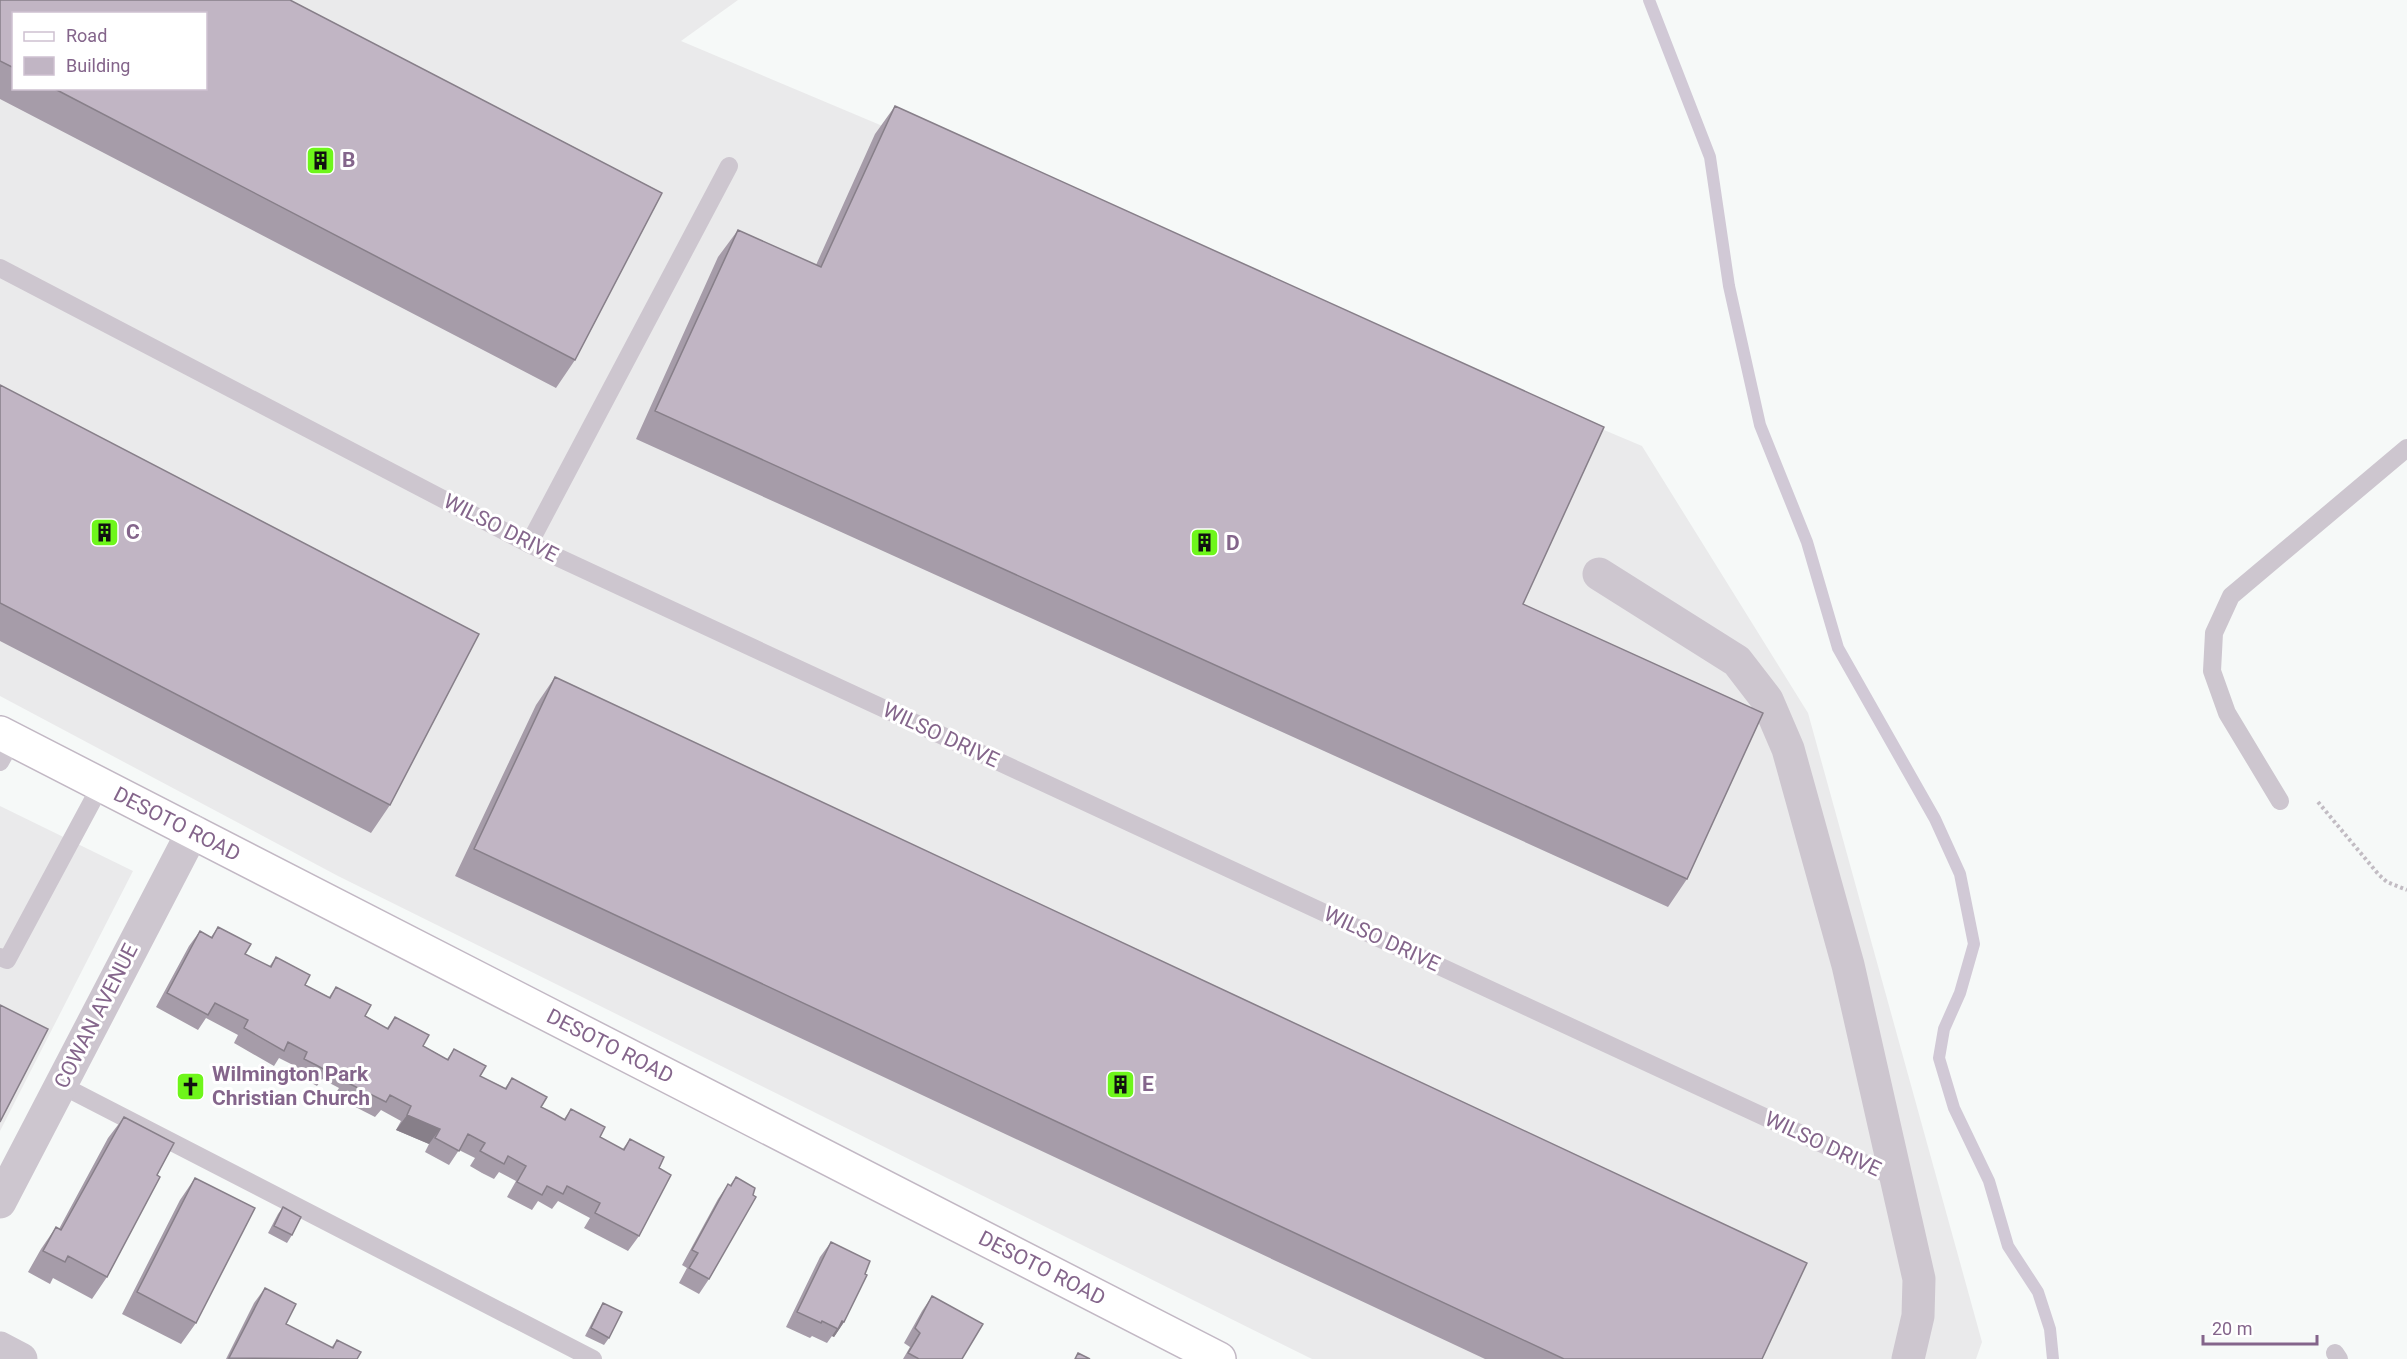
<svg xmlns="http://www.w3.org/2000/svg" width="2407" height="1359" viewBox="0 0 2407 1359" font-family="Roboto,sans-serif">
  <rect width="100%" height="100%" fill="#f6f9f8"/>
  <!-- built -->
  <path fill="#eaeaeb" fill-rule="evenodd" d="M0 0H738L681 41 1642 446 1808 713 1982 1342 1976 1359H1312L338 876 0 696ZM14 14H206V88H14Z
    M0 806 133 871 0 1131Z"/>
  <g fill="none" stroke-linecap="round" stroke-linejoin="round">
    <!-- stream -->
    <path stroke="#d1c9d6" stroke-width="12" d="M1649 0 1710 157 1729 286 1760 425 1807 542 1838 648 1935 819 1960 874 1974 944 1960 993 1944 1029 1939 1058 1954 1108 1989 1181 2008 1246 2038 1292 2050 1329 2053 1359"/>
    <defs>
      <path id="secondary" d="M0 733 1219 1359"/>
    </defs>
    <!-- secondary casing -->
    <use href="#secondary" stroke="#c2b8c4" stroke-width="36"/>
    <!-- path -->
    <path stroke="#c2bcc3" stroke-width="4" stroke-dasharray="3 3" stroke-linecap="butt" d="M2318 802 2379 875 2387 882 2407 890"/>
    <!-- lane -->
    <path stroke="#cdc6cf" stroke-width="18" d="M0 268 529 544 1894 1177
      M529 544 729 166
      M0 762 13 739
      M2280 801 2227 713 2212 671 2214 633 2231 596 2407 448
      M0 957 7 960 101 785
      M61 1085 593 1359
      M2335 1353 2339 1359"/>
    <!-- street -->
    <path stroke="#cdc6cf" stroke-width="33" d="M1599 574 1737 661 1767 700 1788 749 1848 965 1919 1279 1918 1316 1908 1359
      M0 1202 193 831
      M0 1348 21 1359"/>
    <!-- secondary -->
    <use href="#secondary" stroke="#fff" stroke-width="33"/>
  </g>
  <!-- wall -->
  <path fill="#a69ca9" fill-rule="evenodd" d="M0 0H290L662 193 575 360 556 388 0 99ZM14 14H206V88H14Z
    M895 106 1523 604 1687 879 1668 907 636 439 718 257 738 230 816 265 875 134Z
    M0 385 390 805 371 833 0 641Z
    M555 677 1762 1359H1485L455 876 536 705Z
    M218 927 245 954 269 967 276 957 305 985 329 997 336 987 365 1016 387 1028 395 1017 423 1046 447 1059 454 1049 480 1076 505 1088 512 1078 541 1107 564 1119 571 1109 600 1137 622 1150 630 1139 659 1168 639 1236 628 1251 584 1228 590 1218 558 1201 552 1209 538 1201 532 1210 507 1197 516 1181 499 1172 494 1179 482 1173 470 1166 475 1158 459 1150 449 1165 425 1152 429 1144 396 1130 401 1121 381 1110 375 1117 334 1096 339 1088 322 1079 317 1086 306 1080 294 1074 297 1067 279 1058 274 1066 234 1043 238 1035 206 1018 198 1030 156 1007 189 946 200 931 211 937Z
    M124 1117 157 1175 107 1277 92 1299 53 1278 50 1284 28 1272 41 1249 56 1227 59 1229 108 1138Z
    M736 1177 709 1279 699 1294 679 1283 687 1268 682 1265 718 1199 728 1184 730 1185Z
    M195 1178 196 1323 181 1344 122 1314 180 1200Z
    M283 1207 292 1235 287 1243 268 1233 278 1214Z
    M831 1242 865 1274 844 1322 834 1337 832 1336 827 1343 812 1336 810 1338 786 1327 820 1257Z
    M265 1288 286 1324 331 1348 337 1340 357 1359H226L254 1303Z
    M932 1296 962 1359H903L910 1347 904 1343 922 1311Z
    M603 1303 609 1338 604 1345 585 1336 598 1311Z"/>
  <!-- shaded-wall -->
  <path fill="#877f89" d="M407 1115 440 1129 429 1144 396 1130Z
    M842 1321 844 1322 834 1337 832 1336Z"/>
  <!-- building -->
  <path fill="#c1b5c4" stroke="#877f89" stroke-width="1.5" d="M0 0H290L662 193 575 360 53 88H206V14H14V68L0 61Z
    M895 106 1604 427 1523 604 1763 713 1687 879 655 411 738 230 821 267Z
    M0 385 479 634 390 805 0 603Z
    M555 677 1807 1263 1762 1359H1564L474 849Z
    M218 927 251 944 245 954 271 967 276 957 310 975 305 985 330 998 336 987 371 1005 365 1016 388 1029 395 1017 429 1035 423 1046 448 1060 454 1049 486 1066 480 1076 506 1089 512 1078 547 1097 541 1107 553 1113 565 1120 571 1109 605 1127 600 1137 624 1150 630 1139 664 1157 659 1168 671 1175 639 1236 595 1213 600 1203 567 1186 563 1194 547 1186 542 1195 517 1182 526 1166 508 1156 504 1164 493 1158 480 1151 485 1143 468 1134 459 1151 435 1138 440 1129 407 1115 411 1106 390 1095 386 1102 344 1081 349 1073 331 1064 327 1071 316 1065 304 1059 307 1052 288 1042 284 1051 244 1028 248 1020 215 1003 208 1015 167 993 200 931 212 938Z
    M0 1005 48 1029 0 1122Z
    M124 1117 174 1143 157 1175 160 1177 107 1277 68 1256 65 1262 43 1251 56 1227 61 1230Z
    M736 1177 755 1188 753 1195 756 1197 709 1279 689 1268 698 1253 692 1250 728 1184 731 1186Z
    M195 1178 255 1208 196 1323 137 1292Z
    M283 1207 301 1217 292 1235 274 1226Z
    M831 1242 870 1261 865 1274 867 1275 844 1322 842 1321 838 1329 822 1321 821 1323 797 1312Z
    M265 1288 296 1304 286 1324 333 1348 337 1340 361 1352 357 1359 229 1358Z
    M932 1296 983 1324 962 1359H919L908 1353 920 1333 915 1328Z
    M603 1303 622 1312 609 1338 591 1328Z
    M1078 1353 1090 1359H1075Z"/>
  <!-- icons -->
  <defs>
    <symbol id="building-square" viewBox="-11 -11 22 22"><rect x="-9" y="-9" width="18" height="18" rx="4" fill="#6ef61a" stroke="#fff"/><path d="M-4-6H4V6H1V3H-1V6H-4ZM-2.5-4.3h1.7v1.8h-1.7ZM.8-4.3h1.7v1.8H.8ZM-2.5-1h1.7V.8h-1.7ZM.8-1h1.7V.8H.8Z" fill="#111"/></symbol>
    <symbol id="church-square" viewBox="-11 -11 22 22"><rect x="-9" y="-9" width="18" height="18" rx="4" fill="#6ef61a" stroke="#fff"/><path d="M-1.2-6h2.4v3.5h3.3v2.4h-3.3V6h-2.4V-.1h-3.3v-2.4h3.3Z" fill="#111"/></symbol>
  </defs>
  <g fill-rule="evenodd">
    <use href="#building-square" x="304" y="144" width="33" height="33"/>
    <use href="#building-square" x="88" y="516" width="33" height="33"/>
    <use href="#building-square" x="1188" y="526" width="33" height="33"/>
    <use href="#building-square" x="1104" y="1068" width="33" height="33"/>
    <use href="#church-square" x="174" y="1070" width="33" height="33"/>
  </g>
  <g text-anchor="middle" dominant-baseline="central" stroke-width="6" stroke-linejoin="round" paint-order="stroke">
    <!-- poi labels -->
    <g font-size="21" font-weight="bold" fill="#84658b" stroke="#fff" text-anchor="start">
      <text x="342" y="160">B</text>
      <text x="126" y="532">C</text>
      <text x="1226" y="543">D</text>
      <text x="212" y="1074">Wilmington Park<tspan x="212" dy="24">Christian Church</tspan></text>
      <text x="1142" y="1084">E</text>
    </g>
    <!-- street labels -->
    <g font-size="21" fill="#84658b" stroke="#fff">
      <text transform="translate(501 528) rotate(27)">WILSO DRIVE</text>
      <text transform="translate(941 735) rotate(25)">WILSO DRIVE</text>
      <text transform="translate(177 824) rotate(27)">DESOTO ROAD</text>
      <text transform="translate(1382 939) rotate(25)">WILSO DRIVE</text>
      <text transform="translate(96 1016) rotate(-63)">COWAN AVENUE</text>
      <text transform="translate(610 1046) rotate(27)">DESOTO ROAD</text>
      <text transform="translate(1823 1144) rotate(25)">WILSO DRIVE</text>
      <text transform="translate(1042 1268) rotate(27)">DESOTO ROAD</text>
    </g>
  </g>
  <!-- legend -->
  <rect x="12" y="12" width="195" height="78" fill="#ffffff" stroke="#cec1d1" stroke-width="1.5"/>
  <rect x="24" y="32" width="30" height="9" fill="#ffffff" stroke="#cec1d1" stroke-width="1.5"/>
  <text x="66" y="42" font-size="18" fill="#84658b">Road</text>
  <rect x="24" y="57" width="30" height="18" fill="#c1b5c4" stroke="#cec1d1" stroke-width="1.5"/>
  <text x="66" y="72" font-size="18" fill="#84658b">Building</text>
  <!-- scale -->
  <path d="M2203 1335v9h114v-9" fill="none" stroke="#84658b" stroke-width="3"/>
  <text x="2212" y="1335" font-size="18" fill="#84658b" stroke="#ffffff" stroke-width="4.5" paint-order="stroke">20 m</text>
</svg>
